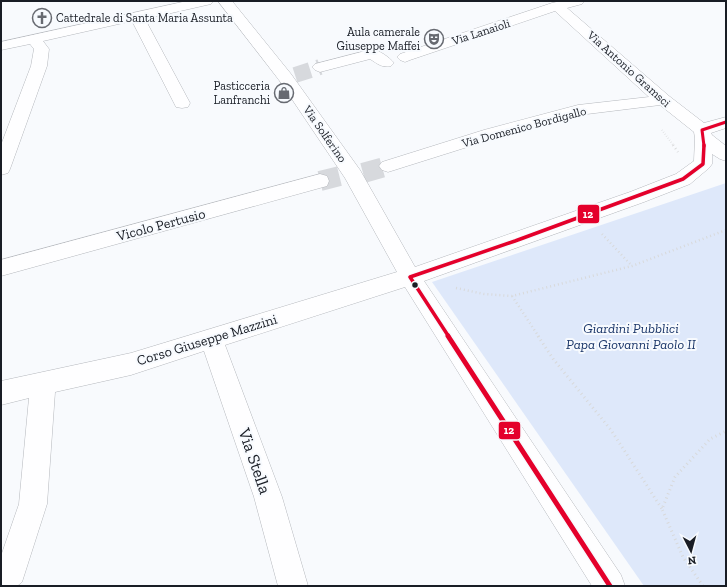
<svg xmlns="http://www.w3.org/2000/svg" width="727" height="587" viewBox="0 0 727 587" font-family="'Zilla Slab',serif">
  <rect width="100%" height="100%" fill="#f8fafd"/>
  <!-- green -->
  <path fill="#dee8fa" d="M726 183V586H644L432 282Z"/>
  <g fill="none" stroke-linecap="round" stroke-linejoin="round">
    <!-- street-tunnel-far1 -->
    <path stroke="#d7d9dd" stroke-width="16" stroke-dasharray="16 8" stroke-linecap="butt" d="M295 75 320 67"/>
    <!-- street-tunnel -->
    <path stroke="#d7d9dd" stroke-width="20" stroke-dasharray="20 10" stroke-linecap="butt" d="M363 173 388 166
      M320 181 344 175"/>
    <defs>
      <path id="street" d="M187 1H213L211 4 145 19 190 103 188 107 182 108 176 107 174 103 132 21 43 41 49 49 47 66 10 169 8 173 1 175V145L31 66 34 49 30 44 1 50V42Z
        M218 1H232L291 74 360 170 415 267 630 192 676 174 694 161 695 138 694 132 660 105 579 115 496 138 388 172 382 170 379 166 382 162 484 130 578 105 649 97 555 11 410 60 405 62 400 60 397 57 400 54 552 3 561 1H584L582 4 567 8 669 96 704 123 726 117V128L711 133 712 135 726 146V161L720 159 712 154V164L709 168 690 184 644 202 424 281 621 575 625 586H592L405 287 225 345 282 497 308 586H278L254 497 204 351 131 375 55 392 47 504 22 582 17 586H1V556L19 504 29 398 1 405V381L131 353 397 272 345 178 279 80Z
        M373 49C380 51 389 57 394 63L391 66C382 68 378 64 370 59L320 72 315 70 312 67 315 64Z
        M320 174 327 176 329 181 327 186 1 276V260Z"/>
    </defs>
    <!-- street casing -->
    <use href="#street" stroke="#b5b8bd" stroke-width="1"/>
    <!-- path-far2 -->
    <path stroke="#d8d9da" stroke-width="2" stroke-dasharray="0.5 2" stroke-linecap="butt" d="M662 130 674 146"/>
    <!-- path-far1 -->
    <path stroke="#d8d9da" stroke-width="2.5" stroke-dasharray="1 3" stroke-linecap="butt" d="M673 145 678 152
      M602 234 632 266
      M456 288 484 294 512 296 632 266 726 230
      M512 296 539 337"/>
    <!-- path -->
    <path stroke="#d8d9da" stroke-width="3" stroke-dasharray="1 3.5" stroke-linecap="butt" d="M538 336 554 360 611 430 662 509
      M703 586 683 557 662 509 675 477 710 439 726 431"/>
    <!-- street -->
    <use href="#street" fill="#fefeff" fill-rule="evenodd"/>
    <defs>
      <path id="bus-1-far2" d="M704 146 702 130 726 122"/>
      <path id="bus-1-far1" d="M449 337 410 277 515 241 683 179 703 164 704 145"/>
      <path id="bus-1" d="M448 336 610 586"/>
    </defs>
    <!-- bus-1-far2 casing -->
    <use href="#bus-1-far2" stroke="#f7fafe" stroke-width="5"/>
    <!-- bus-1-far1 casing -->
    <use href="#bus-1-far1" stroke="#f7fafe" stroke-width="6"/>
    <!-- bus-1 casing -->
    <use href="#bus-1" stroke="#f7fafe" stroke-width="8"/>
    <!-- bus-1-far2 -->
    <use href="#bus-1-far2" stroke="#e4002b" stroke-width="3"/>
    <!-- bus-1-far1 -->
    <use href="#bus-1-far1" stroke="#e4002b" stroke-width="3.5"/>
    <!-- bus-1 -->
    <use href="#bus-1" stroke="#e4002b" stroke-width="5"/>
  </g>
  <!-- icons -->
  <defs>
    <symbol id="church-ring" viewBox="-11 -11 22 22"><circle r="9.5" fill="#f7fafe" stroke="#676a71" stroke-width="1.5"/><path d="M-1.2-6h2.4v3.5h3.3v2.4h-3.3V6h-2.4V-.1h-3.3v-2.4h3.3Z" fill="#676a71"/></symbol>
    <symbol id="theatre-ring" viewBox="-11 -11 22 22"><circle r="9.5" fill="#f7fafe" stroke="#676a71" stroke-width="1.5"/><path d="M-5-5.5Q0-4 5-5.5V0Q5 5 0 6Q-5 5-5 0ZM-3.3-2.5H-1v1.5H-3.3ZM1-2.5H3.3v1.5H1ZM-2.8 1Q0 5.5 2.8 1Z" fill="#676a71"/></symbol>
    <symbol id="shop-ring" viewBox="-11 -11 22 22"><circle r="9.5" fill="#f7fafe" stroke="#676a71" stroke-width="1.5"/><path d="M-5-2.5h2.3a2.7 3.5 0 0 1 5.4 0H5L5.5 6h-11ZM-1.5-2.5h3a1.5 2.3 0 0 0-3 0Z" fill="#676a71"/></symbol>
  </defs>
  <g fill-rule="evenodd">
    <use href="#church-ring" x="31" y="7" width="22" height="22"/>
    <use href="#theatre-ring" x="423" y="28" width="22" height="22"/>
    <use href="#shop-ring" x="273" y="82" width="22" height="22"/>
  </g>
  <!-- markers -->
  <circle fill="#191d25" stroke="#f7fafe" stroke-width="1.5" cx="415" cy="285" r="3.5"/>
  <g text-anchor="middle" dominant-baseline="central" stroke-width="4" stroke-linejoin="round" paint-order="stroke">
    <!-- far-poi labels -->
    <g font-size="12" fill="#191d25" stroke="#f7fafe" text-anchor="end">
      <text x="56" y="18" text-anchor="start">Cattedrale di Santa Maria Assunta</text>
      <text x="420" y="32">Aula camerale<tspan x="420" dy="14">Giuseppe Maffei</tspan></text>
      <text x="270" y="86">Pasticceria<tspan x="270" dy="14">Lanfranchi</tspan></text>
    </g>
    <!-- far-street labels -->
    <g font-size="12" fill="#191d25" stroke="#f7fafe">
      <text transform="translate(481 32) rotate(-18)">Via Lanaioli</text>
      <text transform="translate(629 69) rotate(42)">Via Antonio Gramsci</text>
      <text transform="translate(524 127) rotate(-15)">Via Domenico Bordigallo</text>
      <text transform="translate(325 134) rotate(55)">Via Solferino</text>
    </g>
    <!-- street labels -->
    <g font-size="14" fill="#191d25" stroke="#f7fafe">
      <text transform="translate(161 225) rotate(-15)">Vicolo Pertusio</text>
      <text transform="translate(207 340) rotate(-17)">Corso Giuseppe Mazzini</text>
    </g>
    <!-- park labels -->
    <g font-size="14" font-style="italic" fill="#193568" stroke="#f7fafe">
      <text x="631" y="328">Giardini Pubblici<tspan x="631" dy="16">Papa Giovanni Paolo II</tspan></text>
    </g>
    <!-- near-street labels -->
    <g font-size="17" fill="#191d25" stroke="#f7fafe">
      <text transform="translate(255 461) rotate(71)">Via Stella</text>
    </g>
  </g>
  <g stroke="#f7fafe" stroke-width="1.5">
    <rect x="577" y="204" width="23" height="20" rx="4" fill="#e4002b"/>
    <rect x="498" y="421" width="23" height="19" rx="4" fill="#e4002b"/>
  </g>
  <g font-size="11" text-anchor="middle" font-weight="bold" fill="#fff">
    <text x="588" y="218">12</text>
    <text x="509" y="434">12</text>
  </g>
  <!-- border -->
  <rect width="727" height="587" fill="none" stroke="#191d25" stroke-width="4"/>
  <!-- north arrow -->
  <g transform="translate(691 551) rotate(174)" stroke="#f7fafe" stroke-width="3" paint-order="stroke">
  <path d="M0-3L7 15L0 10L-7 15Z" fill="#191d25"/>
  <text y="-6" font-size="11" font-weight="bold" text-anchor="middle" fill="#191d25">N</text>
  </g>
</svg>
